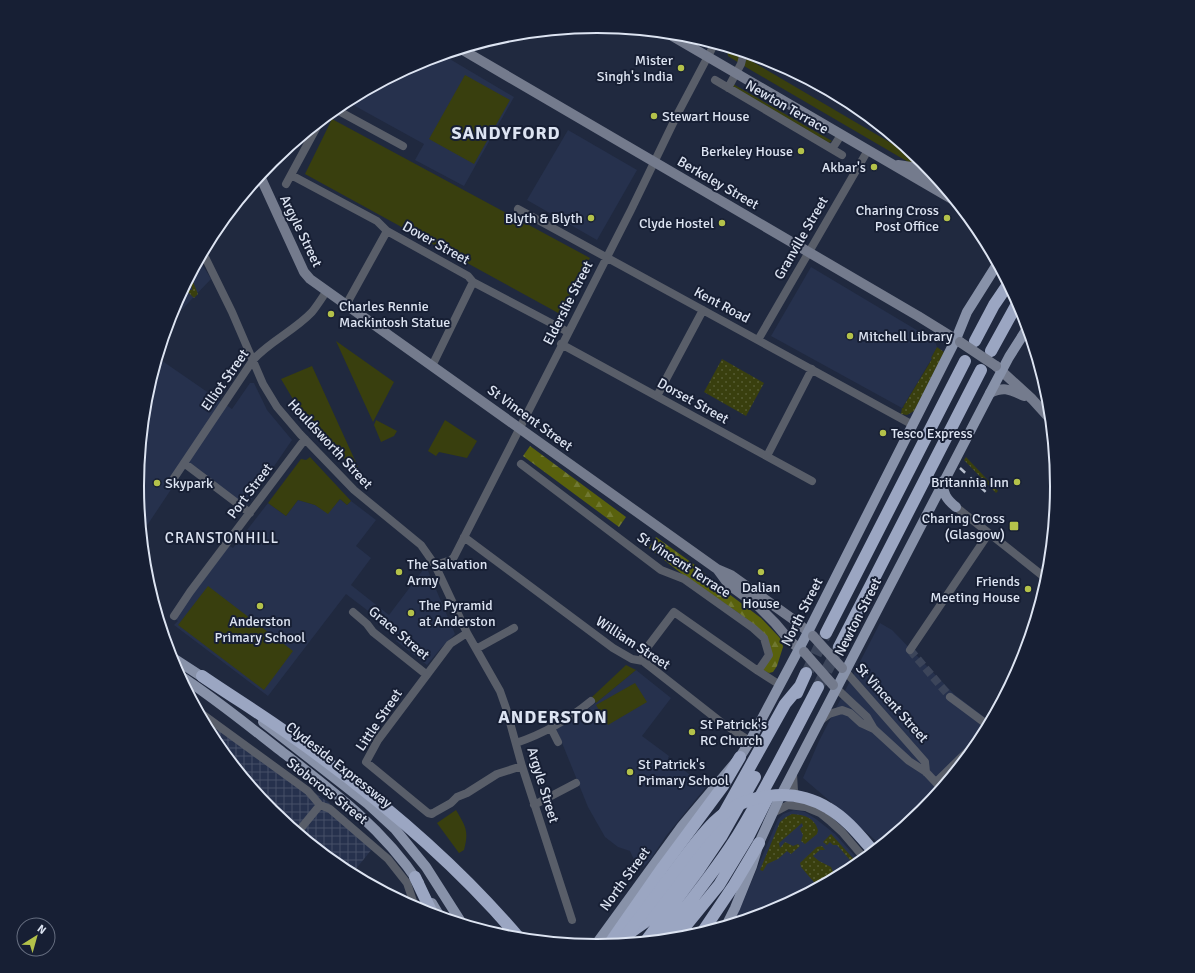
<svg xmlns="http://www.w3.org/2000/svg" width="1195" height="973" viewBox="0 0 1195 973" font-family="Signika,sans-serif">
  <defs>
    <pattern id="industrial-grid" width="8" height="8" patternUnits="userSpaceOnUse"><rect width="8" height="8" fill="#26314d"/><path d="M0 4h8M4 0v8" fill="none" stroke="#454f67"/></pattern>
    <pattern id="grass-dots" width="8" height="8" patternUnits="userSpaceOnUse"><rect width="8" height="8" fill="#393f0e"/><path d="M2 2h.1M6 6h.1" fill="none" stroke="#555b32" stroke-width="1.8" stroke-linecap="round"/></pattern>
    <pattern id="forest-firs" width="22" height="20" patternUnits="userSpaceOnUse"><rect width="22" height="20" fill="#59610d"/><path d="M5 1l3.5 6h-7zM16 11l3.5 6h-7z" fill="#707831"/></pattern>
  </defs>
  <rect width="100%" height="100%" fill="#20293f"/>
  <!-- built -->
  <path fill="#26314d" d="M443 55 514 97 464 186 415 160 424 144 346 101 421 61Z
    M568 130 637 170 597 240 527 200Z
    M199 259 211 279 168 324 172 310Z
    M811 267 935 341 937 347 931 358H932L902 408 771 336Z
    M158 358 232 409 250 383H254L267 410 292 440 244 510 188 464 142 533 137 486 146 396Z
    M340 499 347 505 351 501 376 520 356 546 371 558 351 585 389 615 426 566 455 634 441 648 427 665 396 641 398 638 393 630 346 594 268 696 174 625 178 621 174 618 228 545 233 548 268 503 286 516 298 500 315 505 328 513Z
    M880 623 892 630 954 694 983 716 988 719 999 704 1000 705 980 743 923 812 882 846 803 778 819 741Z
    M636 670 671 698 642 736 669 756 668 758 706 787 666 836 650 860 643 867 637 866 630 851 618 847 605 837 588 807 556 728 582 714Z
    M794 810 805 812 816 819 835 834 861 863 853 870 774 912 732 925 745 897 778 819 783 814Z"/>
  <!-- industrial -->
  <path fill="url(#industrial-grid)" d="M200 715 328 802 372 849 351 875 341 869 272 812 214 742Z"/>
  <!-- grass -->
  <path fill="url(#grass-dots)" d="M191 277 198 294 194 298 186 290H192V287L187 282Z
    M937 347 944 352 914 411 907 415 901 414 902 408H904L903 407 932 359 931 358Z
    M722 359 764 383 746 416 704 392Z
    M966 457 998 491 996 493 964 460Z
    M792 814C804 815 814 817 818 830L817 834 805 844 801 841 803 835 800 829 803 826 802 823 779 843 780 848 785 842 793 846 798 844 800 846 791 854 787 851 778 859 767 864 763 871 760 870 780 822 786 817Z
    M831 834 859 865 856 867 837 845H833L830 842 827 845 823 842Z
    M822 846 825 850H820L813 856 819 861 831 867 836 879 819 888 801 867 800 863 817 847Z"/>
  <!-- forest -->
  <path fill="url(#forest-firs)" d="M530 446 626 517 619 527 523 456Z
    M656 537 699 568 713 582 761 618 779 637 782 641 783 647 777 666 773 672 769 673 763 670 771 654 763 634 740 614 682 574 649 548Z"/>
  <!-- green -->
  <path fill="#393f0e" d="M727 47 737 50 740 58 739 63 728 56 727 50Z
    M748 54 751 55V60L753 62 925 163 939 180 744 66Z
    M465 75 510 100 474 164 429 139Z
    M733 84 832 141 829 143 735 89 733 86Z
    M332 119 590 258 560 314 305 174Z
    M336 341 394 382 373 422Z
    M312 366 358 467 354 469 300 411 281 379Z
    M376 420 397 431 394 436 381 442 374 425Z
    M445 420 477 441 467 458 439 452 436 456 428 451Z
    M310 457 351 501 347 505 340 499 328 514 315 505 298 500 286 516 268 503 301 459 306 460Z
    M208 586 293 651 264 690 178 625Z
    M626 665 636 670 596 703 592 697Z
    M635 683 647 702 608 725 596 705Z
    M456 810C466 827 469 831 464 850L459 853 437 823Z"/>
  <g fill="none" stroke-linecap="round" stroke-linejoin="round">
    <!-- street-tunnel -->
    <path stroke="#3c455a" stroke-width="8" stroke-dasharray="8 4" stroke-linecap="butt" d="M910 650 950 697"/>
    <!-- highway-tunnel -->
    <path stroke="#3c455a" stroke-width="12" stroke-dasharray="12 6" stroke-linecap="butt" d="M808 671 826 633
      M818 687 839 647"/>
    <!-- street -->
    <path stroke="#595e69" stroke-width="8" d="M773 61 868 116
      M715 80 842 155
      M728 88 741 64 744 52
      M335 109 403 146
      M832 149 841 135
      M291 175 377 221 387 231 468 276 473 282 568 332
      M286 184 320 121
      M518 209 913 425
      M203 253 232 312 263 384 277 407 300 434 354 490 421 545 435 565 467 633 500 691 506 708 522 766 572 920
      M346 305 387 231
      M758 340 868 150
      M561 344 812 481
      M432 366 473 282
      M657 396 703 310
      M767 456 812 369
      M184 463 250 513
      M521 464 661 570 684 579 753 628 764 638 769 655 758 671
      M174 478 253 360C270 341 294 331 312 312 317 306 322 298 326 292
      M956 507 1048 580
      M464 537 613 648 632 659 643 661 722 723 750 741
      M435 565 451 560 454 557 631 210 678 113 715 43
      M353 612 367 624 373 632 427 675
      M174 616 190 592 305 439
      M467 633 450 644 378 740 366 762 428 813 432 814 435 812 451 803 457 797 467 793 497 774 522 766
      M476 649 514 628
      M910 650 989 533
      M643 661V653L674 612 758 671 780 685
      M846 672 925 762 926 772
      M837 689 867 717 874 729 909 761 926 772 942 789
      M950 697 989 726
      M198 711 308 791 320 805 330 809 388 859 407 883 413 901 419 911
      M821 720 829 714 842 710 850 713 861 723 874 729
      M551 728 558 742
      M516 743C543 734 569 719 591 701
      M793 774 794 791 800 802 808 808 820 813 831 822 842 832 865 859
      M936 782 977 742 987 730
      M534 805 576 783
      M773 813 788 805 805 807
      M297 833 320 805"/>
    <!-- secondary -->
    <path stroke="#747b8d" stroke-width="10" d="M667 33 957 202
      M461 49 918 316 960 342
      M898 165 911 167 944 186
      M260 176 304 272 310 279 717 569 731 575 794 620 813 636
      M996 366 1032 399 1051 420
      M990 393C1005 386 1010 390 1024 396
      M718 570 729 585 758 606 775 623 791 642 804 652"/>
    <!-- primary -->
    <path stroke="#8892a9" stroke-width="10" d="M943 481C942 493 947 500 956 507
      M170 656 207 680
      M179 675C213 697 245 723 277 748 329 788 382 827 419 883
      M263 722 368 804 395 829 426 867 463 925
      M432 903 441 918
      M726 926 735 908 752 866 759 843 779 799 990 393 1009 357 1028 327
      M594 947 682 826 740 757 750 741 808 632 956 339 967 312 996 266"/>
    <!-- highway -->
    <path stroke="#9ba6c2" stroke-width="12" d="M975 341 994 305 1009 283
      M991 351 1018 302
      M826 633 965 361
      M839 647 981 370
      M202 676C231 696 261 714 290 735 374 794 454 861 520 939
      M797 693 806 673
      M415 877 433 915
      M701 934 734 885 759 843
      M675 939 719 885 747 839 768 797
      M660 941C686 906 715 872 738 835 767 787 792 737 818 687
      M645 942 698 871 721 837 755 777
      M610 943 663 867 723 786 740 757
      M611 946 645 922 682 876 718 824 785 704 800 686"/>
    <!-- rail -->
    <path stroke="#b6becd" stroke-width="2.5" stroke-dasharray="7 7" stroke-linecap="butt" d="M960 468 989 495"/>
    <!-- secondary-bridge -->
    <path stroke="#747b8d" stroke-width="10" d="M960 342 996 366
      M813 636 842 668
      M804 652 833 685"/>
    <!-- highway-bridge -->
    <path stroke="#9ba6c2" stroke-width="12" d="M619 945C637 921 654 898 672 874 685 857 698 838 714 822 744 793 792 786 828 808 847 819 860 836 874 852"/>
  </g>
  <!-- markers -->
  <g fill="#b4c24a" stroke="#171f34" stroke-width="1.5">
    <circle cx="681" cy="68" r="4"/>
    <circle cx="654" cy="116" r="4"/>
    <circle cx="801" cy="151" r="4"/>
    <circle cx="874" cy="167" r="4"/>
    <circle cx="591" cy="218" r="4"/>
    <circle cx="947" cy="218" r="4"/>
    <circle cx="722" cy="223" r="4"/>
    <circle cx="331" cy="314" r="4"/>
    <circle cx="850" cy="336" r="4"/>
    <circle cx="883" cy="433" r="4"/>
    <circle cx="1017" cy="482" r="4"/>
    <circle cx="157" cy="483" r="4"/>
    <rect x="1009" y="521" width="10" height="10" rx="2"/>
    <circle cx="399" cy="572" r="4"/>
    <circle cx="761" cy="572" r="4"/>
    <circle cx="1028" cy="589" r="4"/>
    <circle cx="260" cy="606" r="4"/>
    <circle cx="411" cy="613" r="4"/>
    <circle cx="692" cy="732" r="4"/>
    <circle cx="630" cy="772" r="4"/>
  </g>
  <g text-anchor="middle" dominant-baseline="central" stroke-width="4" stroke-linejoin="round" paint-order="stroke">
    <!-- poi labels -->
    <g font-size="14" fill="#dde4f2" stroke="#171f34" text-anchor="end">
      <text x="673" y="60">Mister<tspan x="673" dy="16">Singh's India</tspan></text>
      <text x="662" y="116" text-anchor="start">Stewart House</text>
      <text x="793" y="151">Berkeley House</text>
      <text x="866" y="167">Akbar's</text>
      <text x="939" y="210">Charing Cross<tspan x="939" dy="16">Post Office</tspan></text>
      <text x="583" y="218">Blyth &amp; Blyth</text>
      <text x="714" y="223">Clyde Hostel</text>
      <text x="339" y="306" text-anchor="start">Charles Rennie<tspan x="339" dy="16">Mackintosh Statue</tspan></text>
      <text x="858" y="336" text-anchor="start">Mitchell Library</text>
      <text x="891" y="433" text-anchor="start">Tesco Express</text>
      <text x="1009" y="482">Britannia Inn</text>
      <text x="165" y="483" text-anchor="start">Skypark</text>
      <text x="1005" y="518">Charing Cross<tspan x="1005" dy="16">(Glasgow)</tspan></text>
      <text x="407" y="564" text-anchor="start">The Salvation<tspan x="407" dy="16">Army</tspan></text>
      <text x="1020" y="581">Friends<tspan x="1020" dy="16">Meeting House</tspan></text>
      <text x="761" y="587" text-anchor="middle">Dalian<tspan x="761" dy="16">House</tspan></text>
      <text x="419" y="605" text-anchor="start">The Pyramid<tspan x="419" dy="16">at Anderston</tspan></text>
      <text x="260" y="621" text-anchor="middle">Anderston<tspan x="260" dy="16">Primary School</tspan></text>
      <text x="700" y="724" text-anchor="start">St Patrick's<tspan x="700" dy="16">RC Church</tspan></text>
      <text x="638" y="764" text-anchor="start">St Patrick's<tspan x="638" dy="16">Primary School</tspan></text>
    </g>
    <!-- street labels -->
    <g font-size="14" fill="#dde4f2" stroke="#171f34">
      <text transform="translate(787 107) rotate(30)">Newton Terrace</text>
      <text transform="translate(718 183) rotate(30)">Berkeley Street</text>
      <text transform="translate(301 231) rotate(64)">Argyle Street</text>
      <text transform="translate(801 238) rotate(-60)">Granville Street</text>
      <text transform="translate(436 243) rotate(29)">Dover Street</text>
      <text transform="translate(568 303) rotate(-63)">Elderslie Street</text>
      <text transform="translate(722 305) rotate(28)">Kent Road</text>
      <text transform="translate(225 380) rotate(-55)">Elliot Street</text>
      <text transform="translate(693 401) rotate(29)">Dorset Street</text>
      <text transform="translate(530 418) rotate(36)">St Vincent Street</text>
      <text transform="translate(330 444) rotate(47)">Houldsworth Street</text>
      <text transform="translate(250 491) rotate(-53)">Port Street</text>
      <text transform="translate(684 565) rotate(33)">St Vincent Terrace</text>
      <text transform="translate(802 612) rotate(-63)">North Street</text>
      <text transform="translate(858 617) rotate(-63)">Newton Street</text>
      <text transform="translate(399 633) rotate(40)">Grace Street</text>
      <text transform="translate(633 643) rotate(33)">William Street</text>
      <text transform="translate(892 703) rotate(48)">St Vincent Street</text>
      <text transform="translate(379 720) rotate(-56)">Little Street</text>
      <text transform="translate(339 765) rotate(38)">Clydeside Expressway</text>
      <text transform="translate(543 785) rotate(73)">Argyle Street</text>
      <text transform="translate(327 791) rotate(38)">Stobcross Street</text>
      <text transform="translate(625 879) rotate(-54)">North Street</text>
    </g>
    <!-- neighbourhood labels -->
    <g font-size="15" letter-spacing="1" fill="#dde4f2" stroke="#171f34">
      <text x="222" y="538">CRANSTONHILL</text>
    </g>
    <!-- district labels -->
    <g font-size="18" font-weight="bold" letter-spacing="1" fill="#dde4f2" stroke="#171f34">
      <text x="506" y="133">SANDYFORD</text>
      <text x="553" y="717">ANDERSTON</text>
    </g>
  </g>
  <!-- crop -->
  <path d="M0 0H1195V973H0ZM144 486a453 453 0 1 1 906 0a453 453 0 1 1-906 0Z" fill="#171f34" fill-rule="evenodd"/>
  <path fill="none" stroke="#dde4f2" stroke-width="2" d="M144 486a453 453 0 1 1 906 0a453 453 0 1 1-906 0Z"/>
  <!-- north arrow -->
  <g transform="translate(36 937) rotate(37)"><circle r="19" fill="#171f34" stroke="#666e80"/>
  <path d="M0-3L7 15L0 10L-7 15Z" fill="#b4c24a"/>
  <text y="-6" font-size="11" font-weight="bold" text-anchor="middle" fill="#dde4f2">N</text>
  </g>
</svg>
